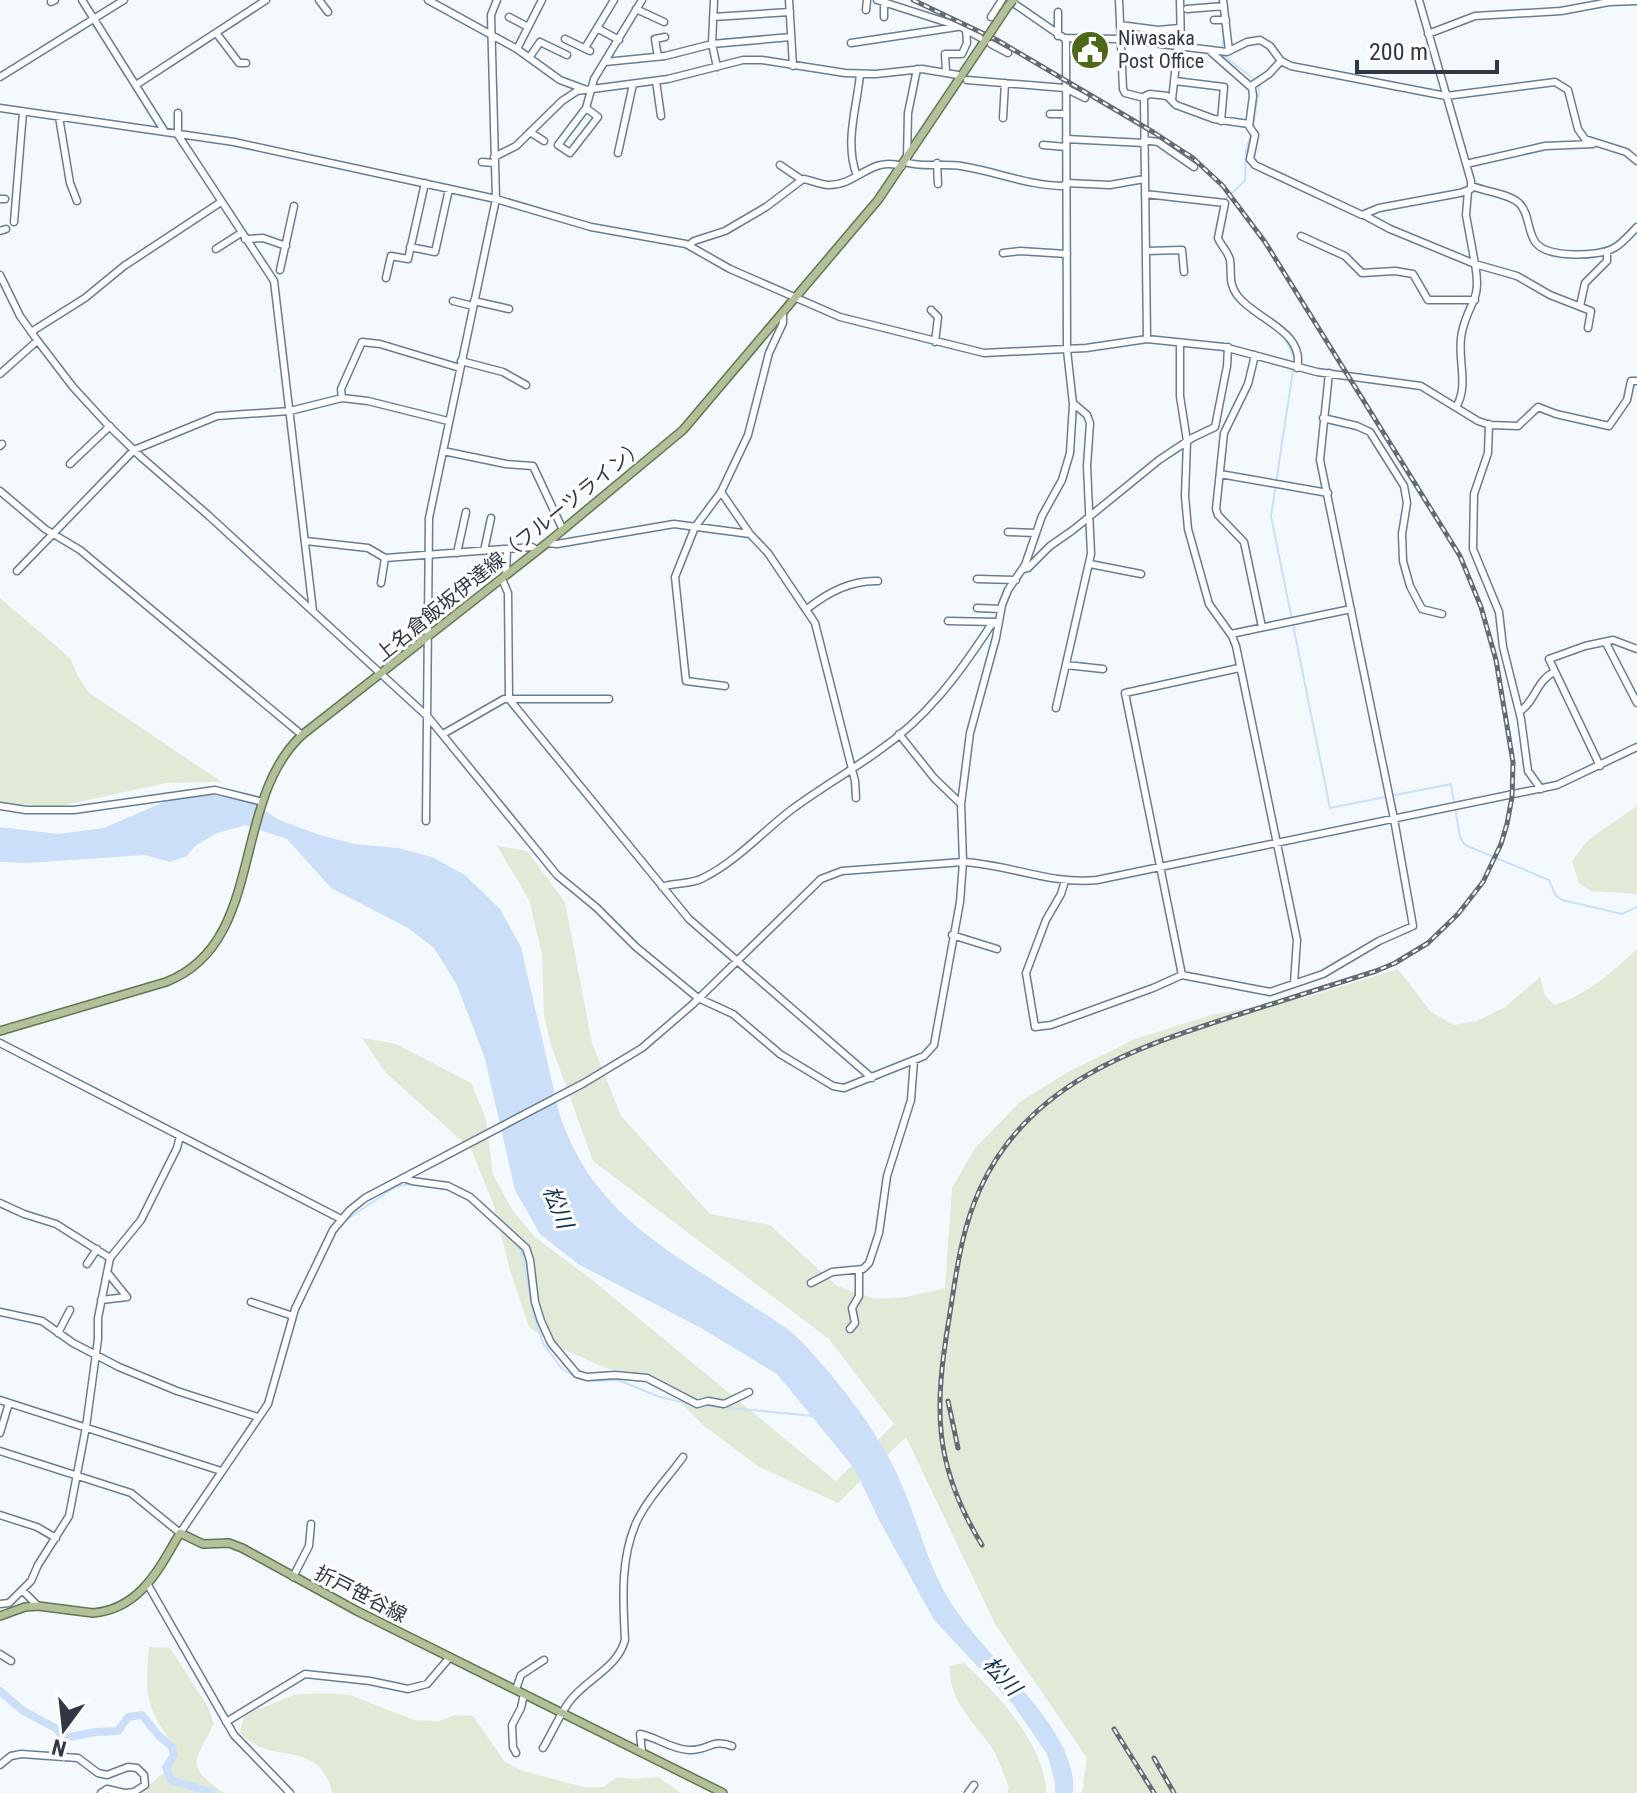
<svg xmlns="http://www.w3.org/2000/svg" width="1637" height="1793" viewBox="0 0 1637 1793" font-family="'Roboto Condensed','Noto Sans JP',sans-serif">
  <rect width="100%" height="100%" fill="#f4f9fe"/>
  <!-- green -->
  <path fill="#e1ead6" d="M0 598 70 658 78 676 88 692 222 782 166 783 56 807 3 804 0 801Z
    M1637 806V894L1591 891 1579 883 1572 861 1588 840Z
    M497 846 527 851 565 902 592 1043 621 1116 710 1214 770 1225 837 1286 875 1299 907 1297 945 1288 952 1188 975 1148 1021 1101 1068 1072 1135 1039 1211 1015 1304 998 1398 969 1431 1012 1454 1025 1477 1021 1505 1007 1540 977 1545 995 1554 1005C1587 995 1612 972 1637 949V1793H1082L1087 1758 995 1624 906 1437 838 1503 759 1467 703 1425 659 1380 606 1368 556 1346 529 1327 510 1270 493 1203 471 1149 386 1073 362 1038 396 1044 471 1083 486 1119 493 1175 513 1211 535 1237 591 1279 836 1481 894 1424 829 1339 593 1161 551 1045 544 1016 542 954 529 900Z
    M149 1647 170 1648 207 1705 214 1724C194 1762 185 1766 224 1793H140L167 1770 175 1747C145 1708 145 1694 149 1647Z
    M964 1663C997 1693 1046 1746 1046 1793H1007L1009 1787C1004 1776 1000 1762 994 1751 976 1723 948 1702 950 1666Z
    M320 1693 350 1695 414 1720 439 1721 456 1715 473 1716 505 1762 523 1771 584 1787H603L617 1777 633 1779 658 1777 681 1793H332C320 1736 269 1768 240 1732L244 1715 294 1695Z"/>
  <!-- water -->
  <path fill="#cbe0f8" d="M187 792H218L248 799 279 820 320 835 354 844 398 848 432 857 465 875 500 909 521 947 559 1112C591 1211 663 1247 745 1301 764 1314 788 1327 803 1343 840 1383 875 1427 898 1476 913 1508 922 1544 937 1577 951 1608 974 1635 997 1660 1025 1693 1078 1746 1073 1793H1055V1782L1047 1754 1012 1703 934 1620 879 1520 854 1468 777 1374 701 1328 578 1264 540 1234 515 1190 485 1059 457 985 434 948 408 928 331 888 287 839 245 825 215 834 195 846 187 856 170 862 145 855 29 863 0 862V827L58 834 104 828Z"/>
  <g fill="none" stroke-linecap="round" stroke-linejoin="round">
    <!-- stream -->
    <path stroke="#cbe0f8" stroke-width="2" d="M1222 49 1224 32
      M1223 55 1255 80
      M1253 128 1260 83
      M1224 200 1245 181 1246 151 1251 134
      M1216 241 1224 253
      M1286 340 1295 359
      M1293 370 1271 516 1330 808 1451 784 1460 837 1465 845 1549 880 1556 896 1562 900 1622 914 1637 907
      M182 1141 241 1171
      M343 1222 395 1187 413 1183
      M506 1234 521 1250 534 1317 543 1343 561 1368 577 1378 592 1381 618 1380 660 1397 690 1404
      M700 1405 813 1416"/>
    <!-- river -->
    <path stroke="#cbe0f8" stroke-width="8" d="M0 1691 22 1710 57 1729 63 1738 96 1732 118 1731 128 1717 142 1715 159 1736 172 1747 174 1755 166 1767 171 1780 213 1793"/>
    <defs>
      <path id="minor" d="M82 0 165 132
        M319 0 328 12
        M428 0 517 49 560 80 584 89
        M714 0 712 44 717 67
        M789 0 793 66
        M877 0 961 27 983 39
        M1009 0 1064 38 1120 39 1227 52 1247 42 1260 40 1270 46 1281 61 1291 66 1446 96 1555 82 1568 90 1578 129 1585 139 1626 152 1637 161
        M1119 0 1123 89 1125 93 1144 98 1147 339
        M1180 0 1181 45
        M1223 0 1229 51
        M51 2 55 0
        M636 9 664 22
        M1187 9 1224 6
        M866 10 867 0
        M1058 12V36
        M509 17 528 27
        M713 17 790 12
        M884 17V2
        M991 17 1002 0
        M1214 20H1226
        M1120 25 1158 30 1180 28
        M597 28 619 40
        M217 34 239 63H246
        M1428 34 1475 16 1561 11 1609 2 1637 1
        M565 39 590 51
        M851 43 957 27
        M991 44 1008 53
        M585 48 614 0
        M517 49 542 0
        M1211 52 1252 88 1253 96 1249 126 1255 135 1250 159 1255 165 1362 215 1379 208 1460 193 1471 189V181L1419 0
        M658 57 655 39 665 37
        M529 58 540 42 567 55
        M605 62 665 56 712 44 791 37
        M946 71 945 54H962L967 43 966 29
        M0 77 124 0
        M967 80 1065 88 1085 98
        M656 81 661 116
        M1175 81 1224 87 1221 121
        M136 85 266 0
        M1251 86 1269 74 1281 61
        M1143 97 1150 94 1167 96 1176 105 1214 119 1249 124
        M1172 100 1178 45
        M0 108 234 142 496 199 591 227 686 244 730 269 840 317 984 353 1086 348 1147 339 1224 347 1317 372 1421 386 1478 421 1490 425 1518 426 1538 407 1556 414 1609 426 1627 400 1631 381H1637
        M586 108 598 117 570 153 558 145 586 108 594 79 642 0
        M178 113V135L274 281 313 611
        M1050 114H1066
        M59 117 70 183 77 201
        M1003 118 1005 83
        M530 132 544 141
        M1066 139 1144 143
        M1144 140 1158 142 1194 167
        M1043 145 1066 147
        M618 153 633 84
        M494 157 516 146 562 101 577 91 668 79 743 60H762L845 73 876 74 922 69 958 75
        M907 158 908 113 917 69
        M482 162 494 163
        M905 162C922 168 943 163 961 166 999 172 1028 186 1066 186
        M937 163 938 184
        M1466 164 1545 146 1593 144
        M780 165 802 180
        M857 176C844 142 857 108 860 74
        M1066 183 1110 185 1144 179
        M1472 186C1486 192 1507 193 1519 203 1530 214 1527 232 1536 243 1548 258 1598 257 1614 248 1623 243 1630 234 1637 227
        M1145 194 1225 203 1218 238C1221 246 1228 251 1230 260 1232 273 1228 283 1237 295 1254 319 1306 331 1297 368
        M0 199H5
        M1364 215 1390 229 1475 264 1466 215 1468 191
        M14 222 23 112
        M0 231 6 229
        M1301 236 1345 256 1362 273 1395 271 1413 274 1428 300H1475
        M245 239 263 238 286 246
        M689 245 694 241 725 231 766 207 803 179C811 180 821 185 829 185 858 185 870 156 902 166
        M410 247 435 252 449 189
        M216 249 241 233
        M1146 251 1182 250 1184 272
        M1003 253 1020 251 1067 254
        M280 270 294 206
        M0 275 20 316 37 340 73 387 107 424 141 457 208 515 428 717 557 875 597 908 636 947 698 998 733 1014 780 1054 833 1086 844 1088 924 1056 934 1045 960 902 963 862 961 804 970 733 996 638 1002 605 1008 590 1025 565 1042 516 1062 480 1070 453 1073 404 1067 350 1066 38
        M386 278 391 256 408 259 425 183
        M453 301 473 306
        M474 301 509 309
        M1580 306 1585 283 1607 261V251
        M931 310 938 317 935 342
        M31 332 85 298 124 266 221 202
        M1180 343V396L1187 441 1185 496 1188 529 1209 604 1232 636 1236 646 1297 940 1294 983
        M1255 355 1248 384 1224 433 1216 509 1218 515 1244 542 1262 627
        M461 361 503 372 526 385
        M0 374 37 341
        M1456 407C1470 385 1456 357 1462 332 1469 300 1482 302 1475 264L1517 276 1550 295 1591 311 1588 328
        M1323 418 1357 426 1370 432 1404 486 1407 503 1402 534 1403 561 1410 586 1422 609 1442 614
        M448 421 368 401 342 398 341 389 362 342 380 344 460 368
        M1489 424 1488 453 1474 494 1473 549 1499 612 1503 647 1521 719 1528 771 1541 789
        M0 446 2 444
        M443 451 506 464 533 466 563 530
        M70 464 110 426
        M1220 474 1328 493
        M0 491 45 529 80 550 302 735
        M721 492 750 534
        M1008 532 1036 533
        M306 541 368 548 385 558
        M547 543 557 544 674 524 750 534 768 553 815 623 855 781 856 798
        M507 549 532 547 537 550
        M484 551 491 518
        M457 553 466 512
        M1090 564 1141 574
        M1023 569 1028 568 1050 546 1073 530 1159 460 1192 438 1215 427 1227 366 1228 347
        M17 571 134 450 217 416 290 411 342 398
        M502 579 508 593 509 699 689 919 872 1078
        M977 579 1016 580
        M381 583 385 558 504 549H507L506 575
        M977 608 1001 609
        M807 609C828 592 851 580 878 581
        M948 621 996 622
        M1231 634 1351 609
        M1606 643 1637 703
        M1066 665 1103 669
        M725 686 686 681 675 577 695 527 721 492 748 435 769 353 783 323V312
        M1056 708 1091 554 1087 466 1090 423 1087 415 1073 403
        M1520 711C1535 702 1536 681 1554 672
        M443 734 504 699H609
        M899 734 934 778 961 804
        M1600 766 1549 659 1585 646 1613 640 1637 649
        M0 806 26 810H74L215 790 263 802
        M426 821 429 518 496 199 491 15 497 0
        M1065 881 1061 894 1046 920 1026 973 1035 1027 1051 1025 1153 988 1182 975 1270 992 1323 974 1379 941 1413 926 1394 819 1320 460 1329 373
        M662 887C675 882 690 885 703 878 737 861 761 833 791 810 819 789 849 772 877 752 927 718 959 674 991 625L999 621
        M952 935 997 949
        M1182 975 1125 693 1239 668
        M0 1043 341 1219
        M404 1178 412 1181 448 1186 470 1197 526 1248 530 1260 535 1302 541 1321 551 1343 577 1374 587 1377 615 1375 647 1378 697 1404 708 1401 724 1404 749 1392
        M0 1203 24 1214 56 1224 110 1258
        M87 1264 97 1249
        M107 1272 127 1297
        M811 1283 832 1272 863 1269 869 1263 879 1233 887 1176 911 1100 914 1060
        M101 1300 127 1297
        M251 1302 293 1316
        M0 1312 42 1321 73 1343 119 1367 177 1391 258 1417
        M850 1329 855 1323 852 1308 859 1296V1270
        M58 1333 70 1310
        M0 1400 221 1471
        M0 1433 9 1403
        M0 1451 131 1493 180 1533 268 1404 295 1309 333 1230 350 1210 365 1198 584 1083 642 1048 693 1004 821 879 842 871 963 862C1008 864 1051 885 1097 880L1557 785 1637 747
        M0 1515 37 1527 56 1538
        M293 1577 309 1546 311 1524
        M148 1585 234 1735 290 1793
        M23 1591 38 1606
        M0 1604 9 1603 31 1581 38 1565 69 1516 86 1427 98 1339V1318L110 1258 141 1220 177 1148 180 1136
        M0 1654 11 1661
        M516 1689 521 1675 544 1660
        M226 1722 305 1674 370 1681 408 1689 427 1684 450 1657
        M543 1748C552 1733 559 1716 569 1702 586 1679 617 1669 625 1640 623 1601 620 1560 636 1523 647 1499 668 1478 683 1457
        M642 1752 640 1734C657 1737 670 1749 689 1750 708 1751 712 1738 732 1746
        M516 1753 513 1747 512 1725 521 1708 524 1694
        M0 1765 11 1756 21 1754 78 1758 98 1773 107 1775 128 1767 137 1768 144 1775 145 1785 134 1792 126 1793
        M101 1793 107 1789 124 1793
        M968 1793 974 1785"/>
      <path id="major" d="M992 30 1008 6
        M0 1031 166 982C266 943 230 802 302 735L547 543 683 430 878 200 986 39
        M0 1616 25 1607 38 1606 93 1613C140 1609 159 1569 180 1533L203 1544 229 1543 242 1548 357 1611 723 1793"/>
    </defs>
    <!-- minor casing -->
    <use href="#minor" stroke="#677d94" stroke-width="9"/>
    <!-- major casing -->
    <use href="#major" stroke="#637650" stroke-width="10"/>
    <!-- minor -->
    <use href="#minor" stroke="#fff" stroke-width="6"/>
    <!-- major -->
    <use href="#major" stroke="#b2c19a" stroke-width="7"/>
    <defs>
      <path id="rail" d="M913 0 997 40 1153 132 1193 158 1223 186 1265 242 1460 556 1481 607 1496 660 1513 762 1512 797 1507 824 1501 844 1483 882 1458 914 1428 943 1395 963 1376 971C1330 986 1283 1000 1237 1015 1134 1048 1028 1083 980 1189 961 1230 956 1275 949 1319 934 1409 933 1465 982 1545
        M948 1401 958 1448
        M1114 1729 1154 1793
        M1154 1758 1174 1793"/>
    </defs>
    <!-- rail casing -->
    <use href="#rail" stroke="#626a73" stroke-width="5"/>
    <!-- rail -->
    <use href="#rail" stroke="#fff" stroke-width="2" stroke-dasharray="6" stroke-linecap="butt"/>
    <defs>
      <path id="major-bridge" d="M1008 6 1013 0
        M986 39 992 30"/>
    </defs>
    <!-- major-bridge casing -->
    <use href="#major-bridge" stroke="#637650" stroke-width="10" stroke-linecap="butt"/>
    <!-- major-bridge -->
    <use href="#major-bridge" stroke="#b2c19a" stroke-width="7"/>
  </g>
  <!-- icons -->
  <defs>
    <symbol id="civic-disc" viewBox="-11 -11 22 22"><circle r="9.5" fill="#4d6819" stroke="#fff"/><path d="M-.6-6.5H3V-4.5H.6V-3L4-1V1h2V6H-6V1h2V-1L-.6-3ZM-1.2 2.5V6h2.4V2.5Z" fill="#fff"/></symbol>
  </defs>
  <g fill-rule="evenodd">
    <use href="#civic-disc" x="1068" y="28" width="44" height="44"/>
  </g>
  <g text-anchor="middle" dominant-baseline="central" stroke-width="6" stroke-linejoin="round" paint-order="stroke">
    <!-- poi labels -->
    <g font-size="20" fill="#303943" stroke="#fff" text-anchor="start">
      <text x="1118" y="38">Niwasaka<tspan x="1118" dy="23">Post Office</tspan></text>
    </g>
    <!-- street labels -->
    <g font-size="20" fill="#303943" stroke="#fff">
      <text transform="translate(510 550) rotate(-39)">上名倉飯坂伊達線（フルーツライン）</text>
      <text transform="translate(361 1594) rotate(27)">折戸笹谷線</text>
    </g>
    <!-- water labels -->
    <g font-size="22" font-style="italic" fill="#143555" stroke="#fff">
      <text transform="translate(558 1207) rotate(68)">松川</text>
      <text transform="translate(1002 1676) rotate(47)">松川</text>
    </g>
  </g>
  <!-- north arrow -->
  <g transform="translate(64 1729) rotate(195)" stroke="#ffffff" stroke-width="6" paint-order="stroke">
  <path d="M0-6L14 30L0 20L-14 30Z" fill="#303943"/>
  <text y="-12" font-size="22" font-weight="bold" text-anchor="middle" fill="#303943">N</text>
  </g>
  <!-- scale -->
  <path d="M1357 60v12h140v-12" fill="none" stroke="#303943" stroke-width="4"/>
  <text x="1369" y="60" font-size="24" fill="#303943" stroke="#ffffff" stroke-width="6" paint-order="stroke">200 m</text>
</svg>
